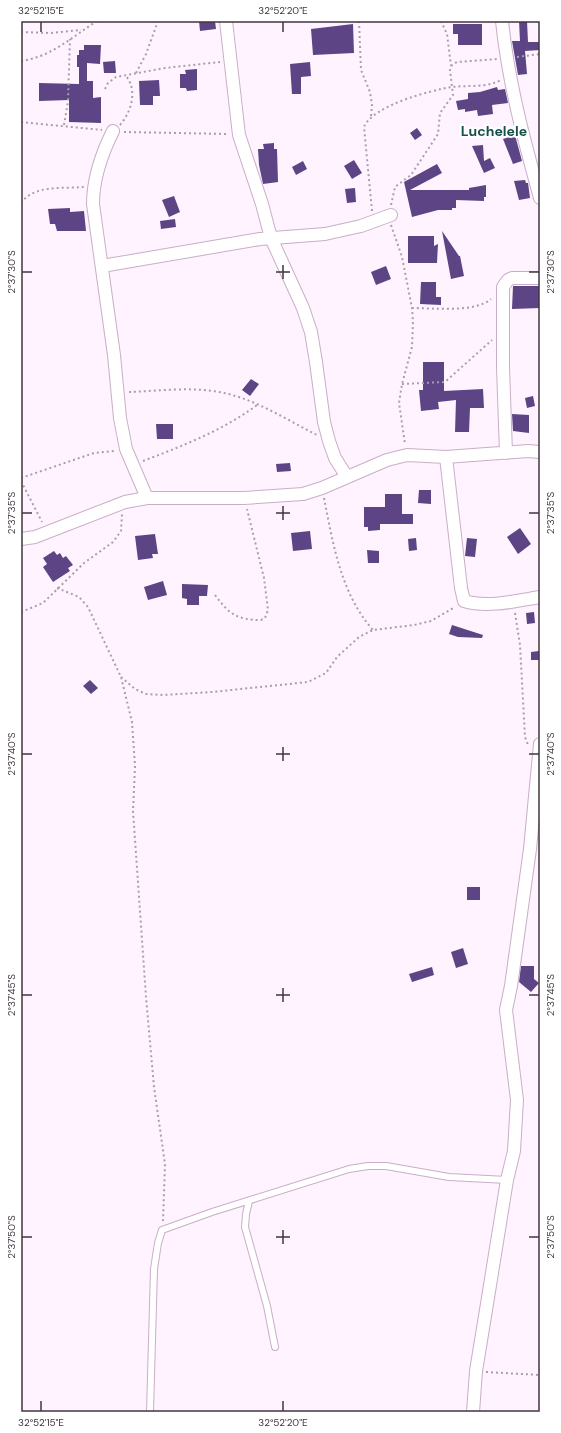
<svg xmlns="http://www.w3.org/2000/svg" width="561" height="1433" viewBox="0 0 561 1433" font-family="'DM Sans',sans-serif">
  <rect width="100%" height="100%" fill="#fef3fe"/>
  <!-- building -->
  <path fill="#5d4485" d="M199 21H215L216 29 200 31Z
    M519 21H527L528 42H540V50L525 51 527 74 518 75 512 41H520Z
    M353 24 354 53 313 55 311 29Z
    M453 24H482V45H458V34H453Z
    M84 45H101L100 64 87 63V81H93V98L101 97V123L69 122V100L39 101V83L79 84V67H77V55H79V50H84Z
    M115 61 116 73H104L103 62Z
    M310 62 311 76 301 77V94H292L290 64Z
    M197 69V90L187 91 186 88H180V74H186L185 70Z
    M159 80 160 96H153V105H140L139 81Z
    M497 87 498 90 505 89 508 103 492 105 493 114 478 116 477 110 465 112V109L458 110 456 101 468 99V93L480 92Z
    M417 128 422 135 415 140 410 133Z
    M515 135 522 161 513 164 503 139Z
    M274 143V149H277L278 182 263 184 259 165 258 149H264L263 144Z
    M483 145 484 161 490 158 495 168 484 173 472 146Z
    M354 160 362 173 352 179 344 166Z
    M303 161 307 169 296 175 292 167Z
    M437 164 442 173 410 190H469V188L486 185V197H484V201L456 200V208H452V210H438L412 217 404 182Z
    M525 180 526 183H528L530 198 519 200 514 181Z
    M355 188 356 202 347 203 345 189Z
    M174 196 180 212 169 217 162 200Z
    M70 208V212L84 211 86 231H57L55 224H50L48 209Z
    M175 219 176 227 161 229 160 221Z
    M442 231 459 256H460L464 276 451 279Z
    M408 236H434V246L438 244 437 263H408Z
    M386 266 391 279 376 285 371 272Z
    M421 282H436V297H441V305L420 304Z
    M513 286H540V308L512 309Z
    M423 362H444V391L483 389 484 408H470L469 432H455L456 400 438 402 439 409 421 411 419 390H423Z
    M251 379 259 384 250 396 242 390Z
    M533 396 535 406 527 408 525 398Z
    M512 414 529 415V433L513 431Z
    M156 424H173V439H157Z
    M290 463 291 471 277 472 276 464Z
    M419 490H431V504L418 503Z
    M385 494H402V514H413V524H380V530L368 531V527H364V507H385Z
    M520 528 531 544 518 554 507 537Z
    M310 531 312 549 293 551 291 533Z
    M155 534 158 554H152L153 558 138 560 135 536Z
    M416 538 417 550 409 551 408 539Z
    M467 538 477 539 475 557 465 556Z
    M367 550 379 551V563H368Z
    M54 551 57 555 60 553 63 558 66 556 73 565 68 568 70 571 53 582 43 567 47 564 43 558Z
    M163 581 167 595 148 600 144 587Z
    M182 584 208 585 207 596H199V605H187V599L182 598Z
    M534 612 535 623 527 624 526 613Z
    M452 625 483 635 482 638 458 637 449 634Z
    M539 651V660H531V652Z
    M90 680 98 688 91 694 83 686Z
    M467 887H480V900H467Z
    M463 948 468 964 456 968 451 952Z
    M521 966H534V979L539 983 531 992 519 982Z
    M432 967 434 975 412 982 409 974Z"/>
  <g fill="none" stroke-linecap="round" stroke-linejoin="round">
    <defs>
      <path id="lane" d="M249 1201 246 1214 245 1227 267 1306 275 1347
        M150 1412 154 1269 158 1243 162 1230 212 1212 349 1169 368 1166H386L449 1177 507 1180"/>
      <path id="street" d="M226 21 239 135 262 204 271 238 303 308 311 332 316 362 324 422 329 441 335 458 347 477
        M502 21C508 81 524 140 540 198
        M113 131C101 155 93 178 93 204L114 355 120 418 126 449 147 498
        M102 266 260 239 325 234 361 226 391 215
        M506 453 503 367V287L508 280 512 278H540
        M446 457 461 588 464 601C488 608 516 601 540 597
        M21 539 35 537 125 502 147 498H244L303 494 322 488 387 460 407 455 446 457 528 451 540 452
        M473 1412 476 1371 486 1310 507 1180 514 1151 517 1100 506 1010 511 986 530 849 540 744"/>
    </defs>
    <!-- lane casing -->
    <use href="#lane" stroke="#c9aec7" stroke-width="8"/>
    <!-- street casing -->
    <use href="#street" stroke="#c9aec7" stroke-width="14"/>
    <!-- path -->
    <path stroke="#a99ea9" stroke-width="2" stroke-dasharray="2 3" stroke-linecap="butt" d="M359 21 361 70 370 92 372 105 371 116
      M441 21 447 34 451 66
      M21 32 51 33 81 30
      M517 57 540 54
      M21 61C51 57 72 37 97 21
      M136 73 146 54 158 21
      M105 89 108 83 116 77 165 68 220 62
      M21 122 102 130
      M64 125 68 101 70 39
      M120 125C132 111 138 89 125 75
      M124 132 227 134
      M21 203C35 184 63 189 84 187
      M391 205 395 187 411 175 438 134 440 113 453 95 450 70 452 65 457 62 497 59
      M372 211 364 127C372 106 431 90 452 87 468 85 486 88 501 80
      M391 225 402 257 412 308 413 322 412 347 402 384 399 403 405 444
      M412 308C433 308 475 313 491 299
      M402 384 445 382 492 340
      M129 392C160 391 193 386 224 393 257 400 287 420 317 435
      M143 461C182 446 222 431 257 405
      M21 478 94 453 115 451
      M21 481 42 522
      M324 498C333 544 341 594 373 630
      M57 588 79 597 88 607 121 677 132 722 135 766 133 811 146 997 154 1087 165 1164 163 1221
      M215 595C229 614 237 620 261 620L265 618 268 610 264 578 247 509
      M21 612 43 603 84 563 113 542 121 531 122 514
      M515 613 520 645 525 737 528 745
      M121 677 135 689 146 694 163 695 212 692 308 682 326 673 337 657 359 637 373 630 414 625 431 621 455 607
      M486 1372 540 1375"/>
    <!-- lane -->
    <use href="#lane" stroke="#fff" stroke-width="6"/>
    <!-- street -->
    <use href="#street" stroke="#fff" stroke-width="12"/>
  </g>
  <!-- ticks -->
  <path fill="none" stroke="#403640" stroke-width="1.5" d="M41 22V32M283 22V32M283 265V279M22 272H32M276 272H290M529 272H539M283 506V520M22 513H32M276 513H290M529 513H539M283 747V761M22 754H32M276 754H290M529 754H539M283 988V1002M22 995H32M276 995H290M529 995H539M283 1230V1244M22 1237H32M276 1237H290M529 1237H539M41 1401V1411M283 1401V1411"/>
  <g text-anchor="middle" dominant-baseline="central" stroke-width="4" stroke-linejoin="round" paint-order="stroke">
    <!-- quarter labels -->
    <g font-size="14" font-weight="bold" fill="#15504b" stroke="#fff">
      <text x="494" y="131">Luchelele</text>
    </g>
  </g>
  <!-- border -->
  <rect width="561" height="1433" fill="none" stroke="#ffffff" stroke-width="44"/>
  <rect x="22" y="22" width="517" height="1389" fill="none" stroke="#403640" stroke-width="1.5"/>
  <g font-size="10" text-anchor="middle" fill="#403640">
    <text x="41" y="14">32°52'15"E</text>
    <text x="283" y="14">32°52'20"E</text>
    <text transform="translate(11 272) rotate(-90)" y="4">2°37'30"S</text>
    <text transform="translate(550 272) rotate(-90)" y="4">2°37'30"S</text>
    <text transform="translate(11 513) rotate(-90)" y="4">2°37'35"S</text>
    <text transform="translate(550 513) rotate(-90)" y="4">2°37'35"S</text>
    <text transform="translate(11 754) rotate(-90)" y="4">2°37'40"S</text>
    <text transform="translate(550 754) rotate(-90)" y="4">2°37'40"S</text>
    <text transform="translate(11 995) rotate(-90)" y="4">2°37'45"S</text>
    <text transform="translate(550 995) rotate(-90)" y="4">2°37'45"S</text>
    <text transform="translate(11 1237) rotate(-90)" y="4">2°37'50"S</text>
    <text transform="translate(550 1237) rotate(-90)" y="4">2°37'50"S</text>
    <text x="41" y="1426">32°52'15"E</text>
    <text x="283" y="1426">32°52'20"E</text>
  </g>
</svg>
